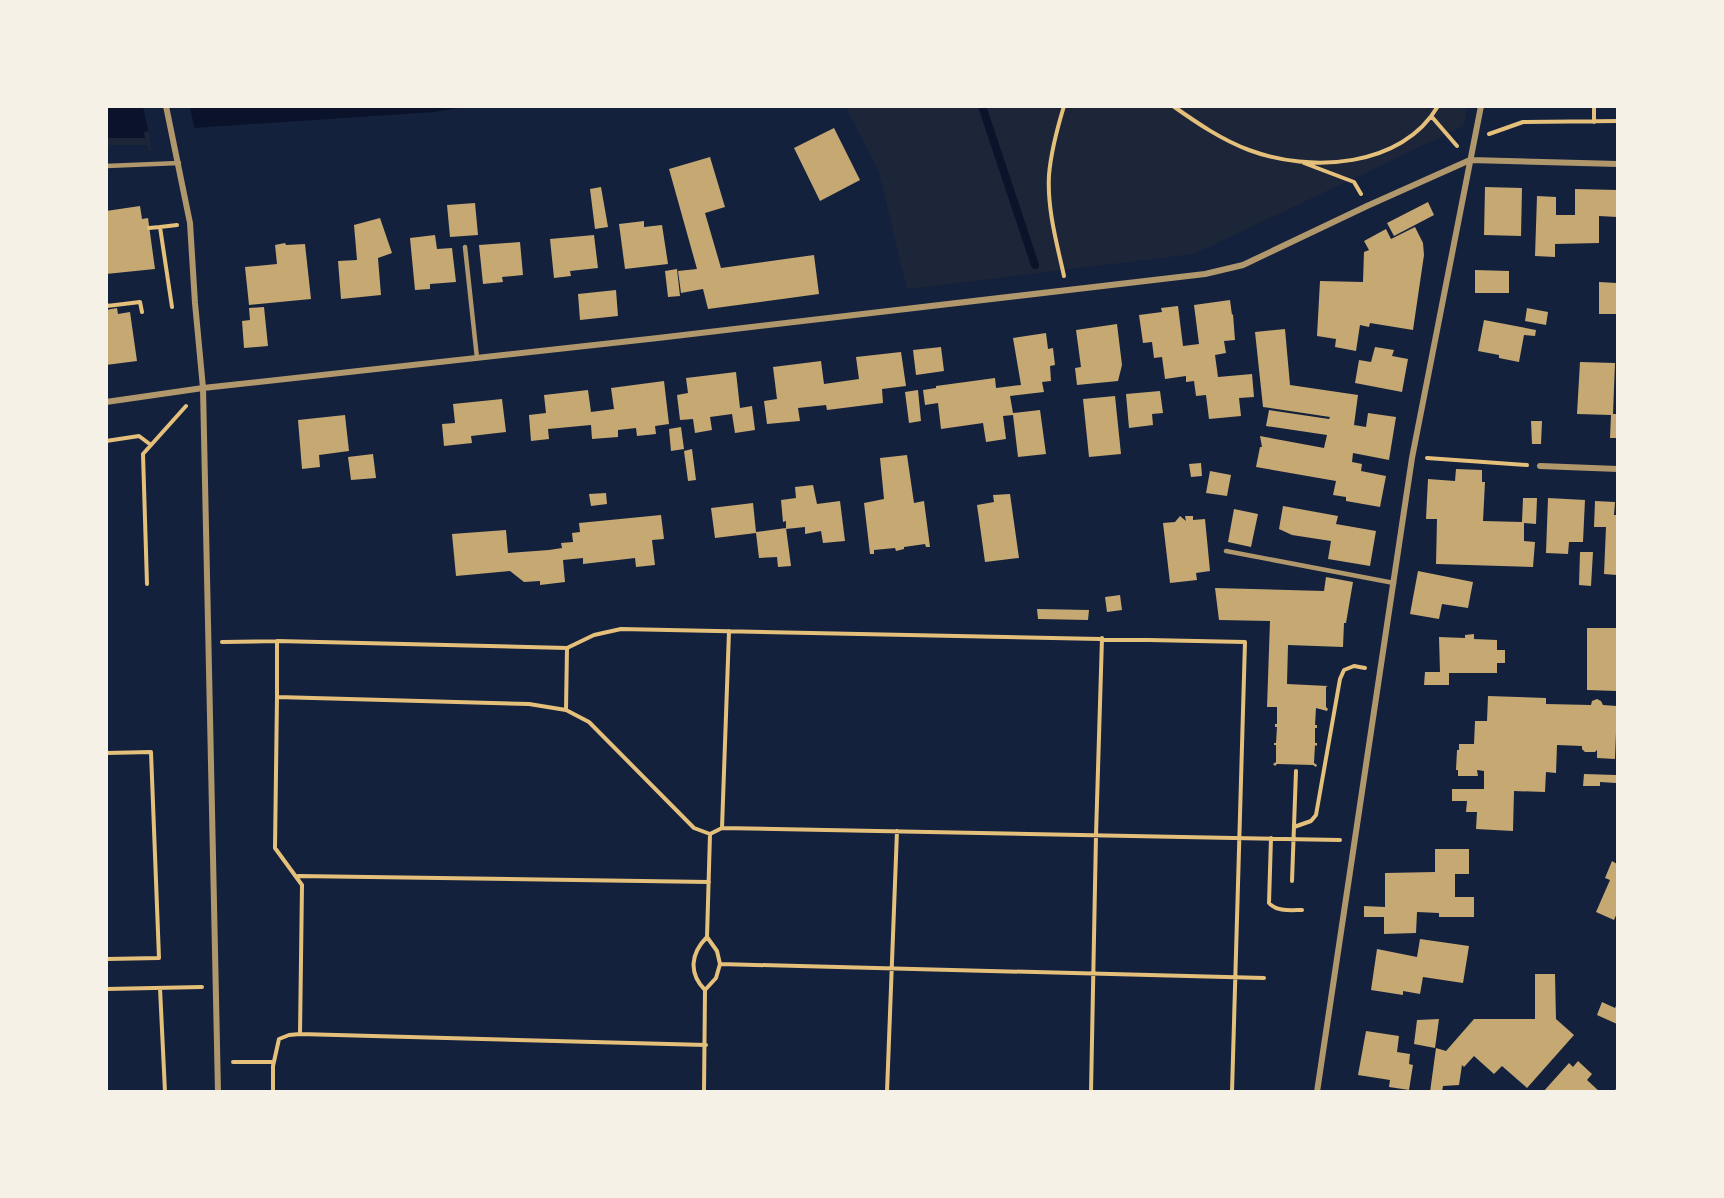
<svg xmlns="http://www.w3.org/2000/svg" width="1724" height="1198" viewBox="0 0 1724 1198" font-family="'Asap Condensed',sans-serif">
  <rect width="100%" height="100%" fill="#14213d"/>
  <!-- green -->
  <path fill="#1d2539" d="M846 107H1467L1464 126 1194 254 907 289 879 172Z
    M148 131 152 151H149L147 145H107L106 138H145L144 132Z"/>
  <!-- water -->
  <path fill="#0b132b" d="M107 107H465L434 112 149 131 144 132 145 138H107Z"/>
  <!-- pier -->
  <path fill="#14213d" d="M143 107H190L195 131 149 134Z"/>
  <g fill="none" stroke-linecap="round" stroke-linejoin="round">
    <!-- stream -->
    <path stroke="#0b132b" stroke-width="8" d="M982 106 1035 265"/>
  </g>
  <!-- building -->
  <path fill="#c6a872" d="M834 128 860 180 820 201 794 148Z
    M710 157 725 207 705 213 721 268 814 255 819 294 708 309 703 289 681 293 678 271 697 269 669 169Z
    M601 187 608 227 595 229 590 189Z
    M1485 187 1522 188 1521 236 1484 235Z
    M1575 189 1617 190V217L1599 216V243L1555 244V257L1535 256 1537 196 1556 197V215H1575Z
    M1428 202 1434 215 1394 236 1387 223Z
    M475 203 478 235 450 237 447 205Z
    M140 206 142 219 148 218 155 269 106 274V211Z
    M380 218 392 253 378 258 381 295 341 299 338 261 357 260 354 225Z
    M644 221V227L662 225 668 264 625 269 619 224Z
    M1415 227 1423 243 1424 255 1413 330 1370 323 1369 327 1360 325 1356 351 1335 347 1336 339 1317 336 1320 281 1363 282 1364 252 1369 250 1364 241 1386 229 1391 239Z
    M435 235 437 249 452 248 456 282 430 284V289L415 290 410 238Z
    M594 235 598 268 570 271 571 276 554 278 550 239Z
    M520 242 523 275 502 277 503 282 483 284 479 245Z
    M285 243 286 245 305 244 311 299 249 305 245 267 277 264 275 245Z
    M677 269 680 296 668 297 665 271Z
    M1475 270 1509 271V293H1475Z
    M1599 282 1617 283V314H1599Z
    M616 290 618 316 580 320 578 294Z
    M1230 300 1232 315 1233 314 1235 340 1224 341 1226 353 1215 355 1218 377 1252 374 1254 397 1239 398 1241 416 1209 419 1206 395 1196 396 1194 381 1186 382V376L1165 379 1162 357 1154 358 1152 342 1143 343 1139 315 1162 312 1161 308 1178 306 1183 346 1199 344 1194 305Z
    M264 307 268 346 244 348 242 321 250 320 249 308Z
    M117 308 118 314 130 312 137 361 106 365V310Z
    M1527 308 1548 312 1546 325 1525 321Z
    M1484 320 1536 330 1535 336 1524 335 1519 362 1499 358V355L1478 351Z
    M1117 324 1122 365 1118 381 1077 385 1075 368 1081 367 1076 330Z
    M1285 329 1290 385 1358 395 1354 425 1366 427 1368 413 1396 417 1389 460 1353 453 1352 462 1362 464 1361 471 1386 476 1380 507 1346 501V497L1333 495 1336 481 1256 467 1260 447H1262L1260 436 1324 448 1327 435 1266 426 1269 410 1329 419 1330 417 1263 407 1255 332Z
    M1046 333 1048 349 1053 348 1055 365 1050 366 1051 381 1042 382 1044 392 1010 396 1013 413 1040 410 1046 454 1018 457 1013 415 1003 416 1006 439 986 442 983 423 941 429 938 403 925 405 923 390 936 388V386L995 378 996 388 1021 385 1013 338Z
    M941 347 944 371 916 375 913 350Z
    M1375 347 1394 350 1392 356 1408 359 1402 392 1355 383 1359 360 1371 362Z
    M901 352 906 386 882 389 883 403 827 410 826 405 798 408 800 421 767 424 764 401 777 399 773 367 821 361 824 384 859 379 856 357Z
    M1580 362 1615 363 1613 414H1617V438H1610L1611 415 1577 414Z
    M736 372 740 408 752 406 755 430 735 433 732 414 710 417 712 430 695 433 693 419 680 420 677 395 688 393 686 378Z
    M664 381 669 424 655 426 656 434 637 436 636 428 618 430V437L592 439 591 425 548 429 549 439 531 441 529 415 546 413 544 395 588 390 591 412 614 409 611 388Z
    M918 390 921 421 909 423 905 392Z
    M1160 391 1163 413 1152 414 1153 425 1129 428 1126 394Z
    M1115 396 1121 454 1089 457 1083 399Z
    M502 399 506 432 471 436 472 443 444 446 442 424 455 423 453 404Z
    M345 415 349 451 319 455 320 467 302 469 298 420Z
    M1531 421H1542L1541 444H1532Z
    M681 427 684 449 671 451 669 429Z
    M692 449 696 480 688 481 684 451Z
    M373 454 376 478 351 480 348 457Z
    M907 455 914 503 924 501 930 547H926L925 544 904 547V549L896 551 895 548 874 550V554H870L864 503 884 499 880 458Z
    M1201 463 1202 476 1191 477 1189 464Z
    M1456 469 1482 470V482H1485L1483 521 1522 522 1523 498H1537L1536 524 1524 523V541L1535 542 1533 567 1436 564 1437 519H1426L1428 479 1455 481Z
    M1210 471 1231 475 1227 496 1206 493Z
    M813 485 817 504 840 501 845 541 823 543 821 531 805 534V527L786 529V521L783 522 781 500 796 498 795 487Z
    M606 493 607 504 591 506 589 494Z
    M1010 494 1019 558 985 562 977 505 994 502 993 495Z
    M1548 498 1585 500 1583 542H1569L1568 554 1546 553Z
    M1595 501 1615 502 1614 515H1617V575L1604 574 1606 527H1594Z
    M753 503 756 532 786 528 791 566 778 567 777 557 759 558 756 533 715 538 711 508Z
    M1283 506 1338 516 1336 524 1376 531 1370 566 1328 559 1331 541 1292 535 1279 529Z
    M1234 509 1258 514 1251 547 1228 542Z
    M661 515 664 539 652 540 655 565 636 567 635 558 583 564V558L563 560 565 582 540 585V581L524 582 510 571 456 576 452 534 506 530 508 553 549 550 562 548 561 543 573 542 572 533 580 532 579 523Z
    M1180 516 1186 521 1185 516H1193V520L1205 519 1210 571 1196 573 1197 580 1170 583 1163 523 1175 522Z
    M1580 552H1593L1591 586 1579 585Z
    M1418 571 1473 582 1468 608 1442 604 1439 619 1410 614Z
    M1326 577 1353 582 1346 623H1344L1343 647 1288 645 1287 684 1328 686 1326 687V707L1328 709 1327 711 1316 708 1315 725H1317V728H1315V743H1317V746L1315 745 1314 763 1317 765 1316 767 1313 765 1277 764 1275 766 1273 764 1276 762V745H1274V743H1276L1277 727H1275V724H1277V707H1267L1270 621 1219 620 1215 588 1324 591Z
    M1120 595 1122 610 1107 612 1105 597Z
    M1037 609 1089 610 1088 620 1038 619Z
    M1587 628H1617V691L1587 690Z
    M1474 634V639L1497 640V650H1505V663H1497V673H1449V685H1424L1425 672H1440L1439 637 1465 638V635Z
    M1488 696 1546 698V704L1591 705 1592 701 1597 699 1601 701 1603 705 1617 706 1615 759 1597 758V750L1595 752H1585L1582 749V746L1557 745 1556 773 1546 772 1545 792 1514 791 1513 831 1476 829 1477 812H1466L1467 801H1452V789H1484V771L1477 770 1478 776H1458V770H1456L1457 750H1459V744H1474L1475 721H1487Z
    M1584 774 1616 775V783L1600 782V786H1583Z
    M1435 849H1469V874H1455V897H1474V917H1439V913L1417 912 1416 933 1384 934V917H1364V906L1385 907V873L1435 872Z
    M1612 861 1617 864V913L1614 920 1596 912 1610 880 1605 878Z
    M1420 939 1469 946 1463 983 1423 977 1420 994 1403 991V995L1371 990 1377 949 1417 957Z
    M1535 974H1555L1556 1019 1574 1035 1527 1088 1502 1066 1494 1074 1474 1056 1464 1067 1462 1065 1459 1085 1443 1086 1442 1092H1430L1436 1048 1446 1051 1474 1019H1535Z
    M1602 1002 1615 1008 1617 1004V1024L1597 1015Z
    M1439 1019 1435 1048 1414 1044 1417 1020Z
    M1366 1031 1399 1036 1397 1052 1410 1054 1409 1064 1413 1065 1409 1090 1389 1087 1390 1080 1358 1075Z
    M1578 1061 1592 1074 1587 1080 1600 1092H1543L1569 1063 1573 1067Z"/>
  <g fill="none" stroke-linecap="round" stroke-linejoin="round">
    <!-- path -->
    <path stroke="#e5c07b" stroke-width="4" d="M1064 106C1057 129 1051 151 1049 175 1047 209 1057 244 1064 276
      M1173 106C1197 123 1222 140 1249 150 1310 173 1402 168 1438 106
      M1594 106V122
      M1432 117 1457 146
      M1489 134 1523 122 1618 121
      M1304 163 1354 182 1361 194
      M160 227 177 225
      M149 228 160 227 172 307
      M106 303 107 306 140 302 142 312
      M106 441 139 436 151 445
      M1427 458 1527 465
      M147 584 143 454 186 406
      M277 641 567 648 594 635 621 629 1245 642 1232 1092
      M222 642 277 641V697L529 704 566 710 589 722 694 828 710 834 722 828 1340 840
      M566 710 567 648
      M106 753 151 752 159 958 106 959
      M1294 827 1311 821 1316 815 1340 679 1344 670 1354 666 1365 668
      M722 828 729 631
      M1271 838 1269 903C1277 912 1291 910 1302 910
      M298 876 709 882
      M1292 881 1296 771
      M720 964 1264 978
      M160 988 165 1092
      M106 989 202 987
      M705 990C688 973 691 953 707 937
      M300 1034 706 1045
      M233 1062H274
      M273 1092V1066L279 1039 289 1035 300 1034 302 885 275 848 277 697
      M704 1092 705 990 716 978 720 964 717 951 707 937 710 834
      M887 1092 897 831
      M1091 1092 1096 835 1102 638
      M1616 1092 1618 1090"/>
    <!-- service -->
    <path stroke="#b1986c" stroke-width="4.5" d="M106 166 179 163
      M465 247 477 358
      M1226 551 1394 583"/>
    <!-- minor -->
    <path stroke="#b1986c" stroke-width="6" d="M166 106 190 223 195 303 203 388 218 1092
      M106 402 203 388 658 338 1205 274 1243 265 1367 206 1470 160 1618 164
      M1540 466 1618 469
      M1317 1092 1412 458 1481 106"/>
  </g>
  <!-- border -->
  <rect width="1724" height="1198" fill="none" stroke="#f6f1e7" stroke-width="216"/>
</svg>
